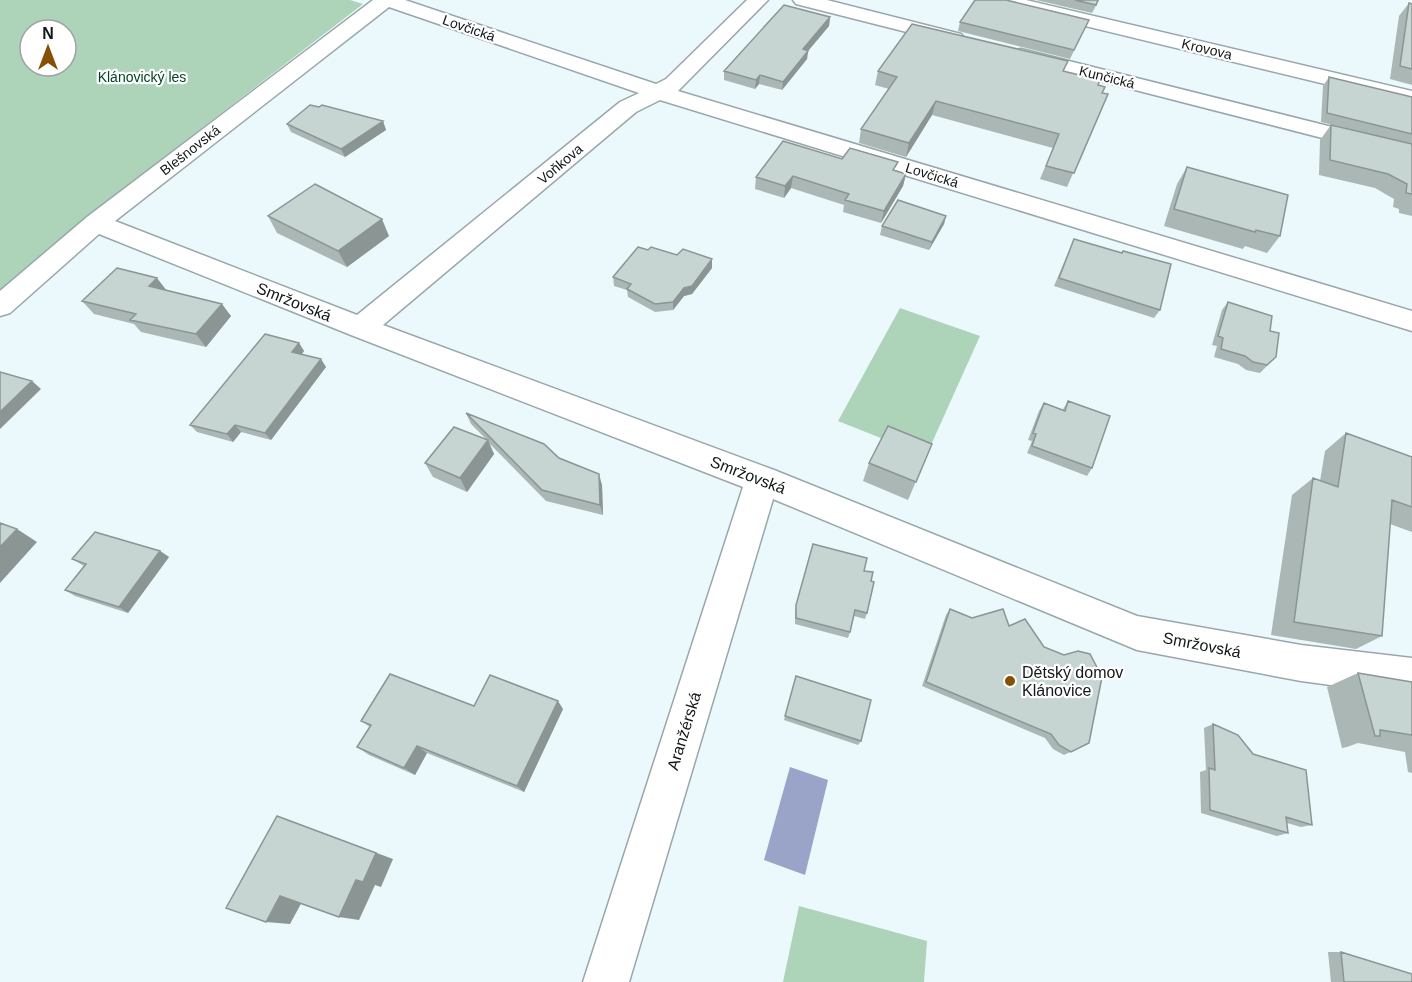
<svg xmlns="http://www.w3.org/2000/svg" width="1412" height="982" viewBox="0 0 1412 982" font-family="Arial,sans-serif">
  <rect width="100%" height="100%" fill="#ebf9fd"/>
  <!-- green -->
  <path fill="#add3b9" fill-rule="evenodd" d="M0 0H350L363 4 97 209 0 292ZM30 30H66V66H30Z
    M900 308 980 336 926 456 838 421Z
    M799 906 927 941 924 982H783Z"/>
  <!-- water -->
  <path fill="#99a4c8" d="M790 767 828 780 805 875 764 860Z"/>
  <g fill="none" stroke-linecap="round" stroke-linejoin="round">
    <defs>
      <path id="minor" d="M373 0H405L656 84 666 79 747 0H768L678 91 1412 311V331L660 100 636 112 383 325 774 470 1137 616 1301 645 1412 658V696L1301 681 1137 650 773 499 629 982H583L743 487 351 335 99 234 10 313 0 316V291L87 217ZM389 7 639 93 620 102 357 315 115 221Z
        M793 0H827L961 34 964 38 961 42 954 44 796 4Z
        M991 0H1026L1412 91V105L994 4Z
        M1021 49 1412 147V161L1014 59 1010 55 1014 51Z"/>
    </defs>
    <!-- minor casing -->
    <use href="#minor" stroke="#99a7aa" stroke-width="3"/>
    <!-- minor -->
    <use href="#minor" fill="#fff" fill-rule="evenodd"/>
  </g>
  <!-- wall -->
  <path fill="#aab7b5" d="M1036 0H1099L1092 13Z
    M1409 3 1412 4V85L1390 79 1399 16Z
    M830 17 829 26 808 51 807 59 782 90 759 84 755 89 724 80V71Z
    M1089 20 1070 59 958 31 960 22Z
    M878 71 1064 72 1098 85 1102 93 1108 94 1067 187 1040 179 1053 148 932 115 906 157 859 143 861 129 889 89 875 85Z
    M1329 77 1412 97V216L1399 213V209L1393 207 1394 199 1375 188 1319 175 1320 140 1331 125 1367 133 1321 122 1323 86Z
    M319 107 383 121 386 130 345 157 291 132 287 124Z
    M842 159 896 170 906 174 903 186 881 223 843 212 844 205 791 188 784 198 755 189 756 177Z
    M1187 167 1280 236 1267 253 1245 246 1243 249 1164 226 1177 184Z
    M268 216 389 236 347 267 277 233Z
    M946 216 944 224 929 250 880 235 882 226Z
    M1074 239 1122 253 1160 310 1154 318 1054 286Z
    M648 250 712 268 692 294 684 296 673 310 655 312 628 297 627 290 614 286 613 277Z
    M167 291 231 316 206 347 141 332 134 324 94 314 82 301Z
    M1228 302 1268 365 1260 373 1246 370 1238 364 1214 357 1217 346 1212 345 1222 310Z
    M299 343 304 351 302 354 326 367 271 440 241 432 233 442 197 432 190 425Z
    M1068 401 1092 468 1087 476 1027 453 1032 441 1028 440 1039 411 1044 403 1062 411Z
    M466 413 559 458 602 485 603 515 546 501 489 443 494 454 467 492 433 477 425 463 486 439 471 424Z
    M1346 433 1412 457V532L1390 524 1382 636 1356 649 1271 635 1292 495 1313 478 1320 481 1325 451Z
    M932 444 908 500 863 481 869 463Z
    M813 544 864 571 871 581 867 613 865 619 854 616 850 632 848 638 795 624V611Z
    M160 551 169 557 128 613 75 596 65 590 84 566 72 559Z
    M950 609 972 618 1009 626 1089 743 1064 755 1053 749 1045 738 922 686 946 615Z
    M1358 673 1412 682V773L1408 772 1405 752 1358 743 1347 747 1342 748 1327 687Z
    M796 676 861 741 858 745 784 720Z
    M474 706 563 709 524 792 427 753 415 775 369 755 357 747 370 727 361 721Z
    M1213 724 1312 825 1301 827 1287 823 1288 833 1277 836 1201 813 1200 772 1206 770 1204 728Z
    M1328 952H1341L1412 982H1331Z"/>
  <!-- shaded-wall -->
  <path fill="#8b9593" d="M830 17 829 26 808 51 807 59 782 90 783 82 803 49Z
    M760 75 759 84 755 89 756 80Z
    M936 101 932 115 906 157 909 143Z
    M383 121 386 130 345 157 341 149Z
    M906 174 903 186 881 223 884 211Z
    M793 176 791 188 784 198 785 186Z
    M946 216 944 224 929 250 932 242Z
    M382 219 389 236 347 267 338 251Z
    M712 259V268L692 294 684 296 673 310V302L684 288Z
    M157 278 167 291 149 286Z
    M222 304 231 316 206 347 196 334Z
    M299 343 304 351 297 360 292 352Z
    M321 359 326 367 271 440 265 433Z
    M32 381 41 389 0 429V412Z
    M235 425 241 432 233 442 227 434Z
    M488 440 494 454 467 492 460 478Z
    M599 474 602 485 603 515 600 505Z
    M17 529 37 542 0 583V547Z
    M160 551 169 557 128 613 119 607Z
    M558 701 563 709 524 792 517 786Z
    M417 746 427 753 415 775 404 768Z
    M277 816 393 859 381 887 375 885 359 920 339 917Z
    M280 896 303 900 290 924 266 922Z"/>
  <!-- building -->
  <path fill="#c6d5d2" stroke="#8b9593" stroke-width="1.5" d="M975 0H1006L1089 20 1074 50 960 22Z
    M1075 0H1098L1096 5Z
    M1409 3 1412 4V69L1400 66Z
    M784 5 830 17 803 49 808 51 783 82 760 75 756 80 724 71Z
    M912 24 1068 61 1063 71 1100 80 1098 85 1105 87 1102 93 1108 94 1074 173 1046 166 1059 134 936 101 909 143 861 129 897 77 878 71Z
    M1329 77 1412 97V134L1327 113Z
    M310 105 319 107 322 105 383 121 341 149 287 124Z
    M1331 125 1412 144V194L1406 193 1407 184 1388 174 1330 160Z
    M783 141 842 159 850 148 898 162 893 170 906 174 884 211 845 200 849 194 793 176 785 186 756 177Z
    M1187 167 1288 195 1280 236 1256 230 1255 232 1174 209Z
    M315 184 382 219 338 251 268 216Z
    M898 200 946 216 932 242 882 226Z
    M1074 239 1122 253 1123 251 1171 264 1160 310 1059 278Z
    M638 247 648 250 651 247 677 255 683 249 712 259 692 286 684 288 673 302 655 304 627 289 631 284 613 277Z
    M117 268 157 278 149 286 222 304 196 334 130 320 136 314 82 301Z
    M1228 302 1272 316 1270 331 1279 333 1276 357 1267 365 1253 362 1245 356 1221 349 1223 338 1218 336Z
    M265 334 299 343 292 352 321 359 265 433 235 425 227 434 190 425Z
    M0 372 32 381 0 412Z
    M1068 401 1110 416 1092 468 1032 446 1036 434 1033 433 1044 403 1065 411Z
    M466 413 544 444 559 458 599 474 600 505 542 490Z
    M888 426 932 444 916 482 869 463Z
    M454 427 488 440 460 478 425 463Z
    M1346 433 1412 457V507L1392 500 1382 636 1294 622 1313 478 1338 487Z
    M0 523 17 529 0 547Z
    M95 532 160 551 119 607 65 590 86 564 72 559Z
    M813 544 867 558 864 571 873 572 871 581 874 582 867 613 855 610 850 632 796 618V605Z
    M950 609 972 618 1003 609 1009 626 1025 619 1044 647 1064 655 1078 651 1090 654 1102 677 1089 743 1071 752 1059 745 1051 734 926 682Z
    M1358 673 1412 682V735L1380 730V736H1375Z
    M390 674 474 706 490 675 558 701 517 786 417 746 404 768 357 747 371 725 361 721Z
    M796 676 871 700 861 741 785 716Z
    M1213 724 1238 735 1253 754 1306 770 1312 825 1286 817 1288 833 1210 810 1209 768 1215 770Z
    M277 816 376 853 363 882 356 880 339 917 280 896 266 922 226 908Z
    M1341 952 1412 974V982H1344Z"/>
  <!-- markers -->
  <circle fill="#865000" stroke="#fff" stroke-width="2" cx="1010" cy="681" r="6"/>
  <g text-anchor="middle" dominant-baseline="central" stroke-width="4.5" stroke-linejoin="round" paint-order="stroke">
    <!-- far-street labels -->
    <g font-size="14" fill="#121718" stroke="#fff">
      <text transform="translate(469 28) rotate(19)">Lovčická</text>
      <text transform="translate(1207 49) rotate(13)">Krovova</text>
      <text transform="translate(1107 77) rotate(14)">Kunčická</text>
      <text transform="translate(190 150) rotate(-38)">Blešnovská</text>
      <text transform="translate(560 164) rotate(-40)">Voňkova</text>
      <text transform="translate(932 175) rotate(17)">Lovčická</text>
    </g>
    <!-- far-park labels -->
    <g font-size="14" fill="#004322" stroke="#fff">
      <text x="142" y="77">Klánovický les</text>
    </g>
    <!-- street labels -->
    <g font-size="16" fill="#121718" stroke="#fff">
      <text transform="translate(294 302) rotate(22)">Smržovská</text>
      <text transform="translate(748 475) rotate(21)">Smržovská</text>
      <text transform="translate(1202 645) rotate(11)">Smržovská</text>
      <text transform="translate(684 731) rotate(-73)">Aranžérská</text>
    </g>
    <!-- poi labels -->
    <g font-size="16" fill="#121718" stroke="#fff" text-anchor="start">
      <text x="1022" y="672">Dětský domov<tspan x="1022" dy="18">Klánovice</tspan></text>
    </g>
  </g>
  <!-- north arrow -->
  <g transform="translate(48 48)"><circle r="28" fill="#ffffff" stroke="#a0a2a3" stroke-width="1.5"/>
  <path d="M0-4.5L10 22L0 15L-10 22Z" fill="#865000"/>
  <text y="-9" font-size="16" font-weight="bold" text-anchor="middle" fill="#121718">N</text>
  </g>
</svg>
